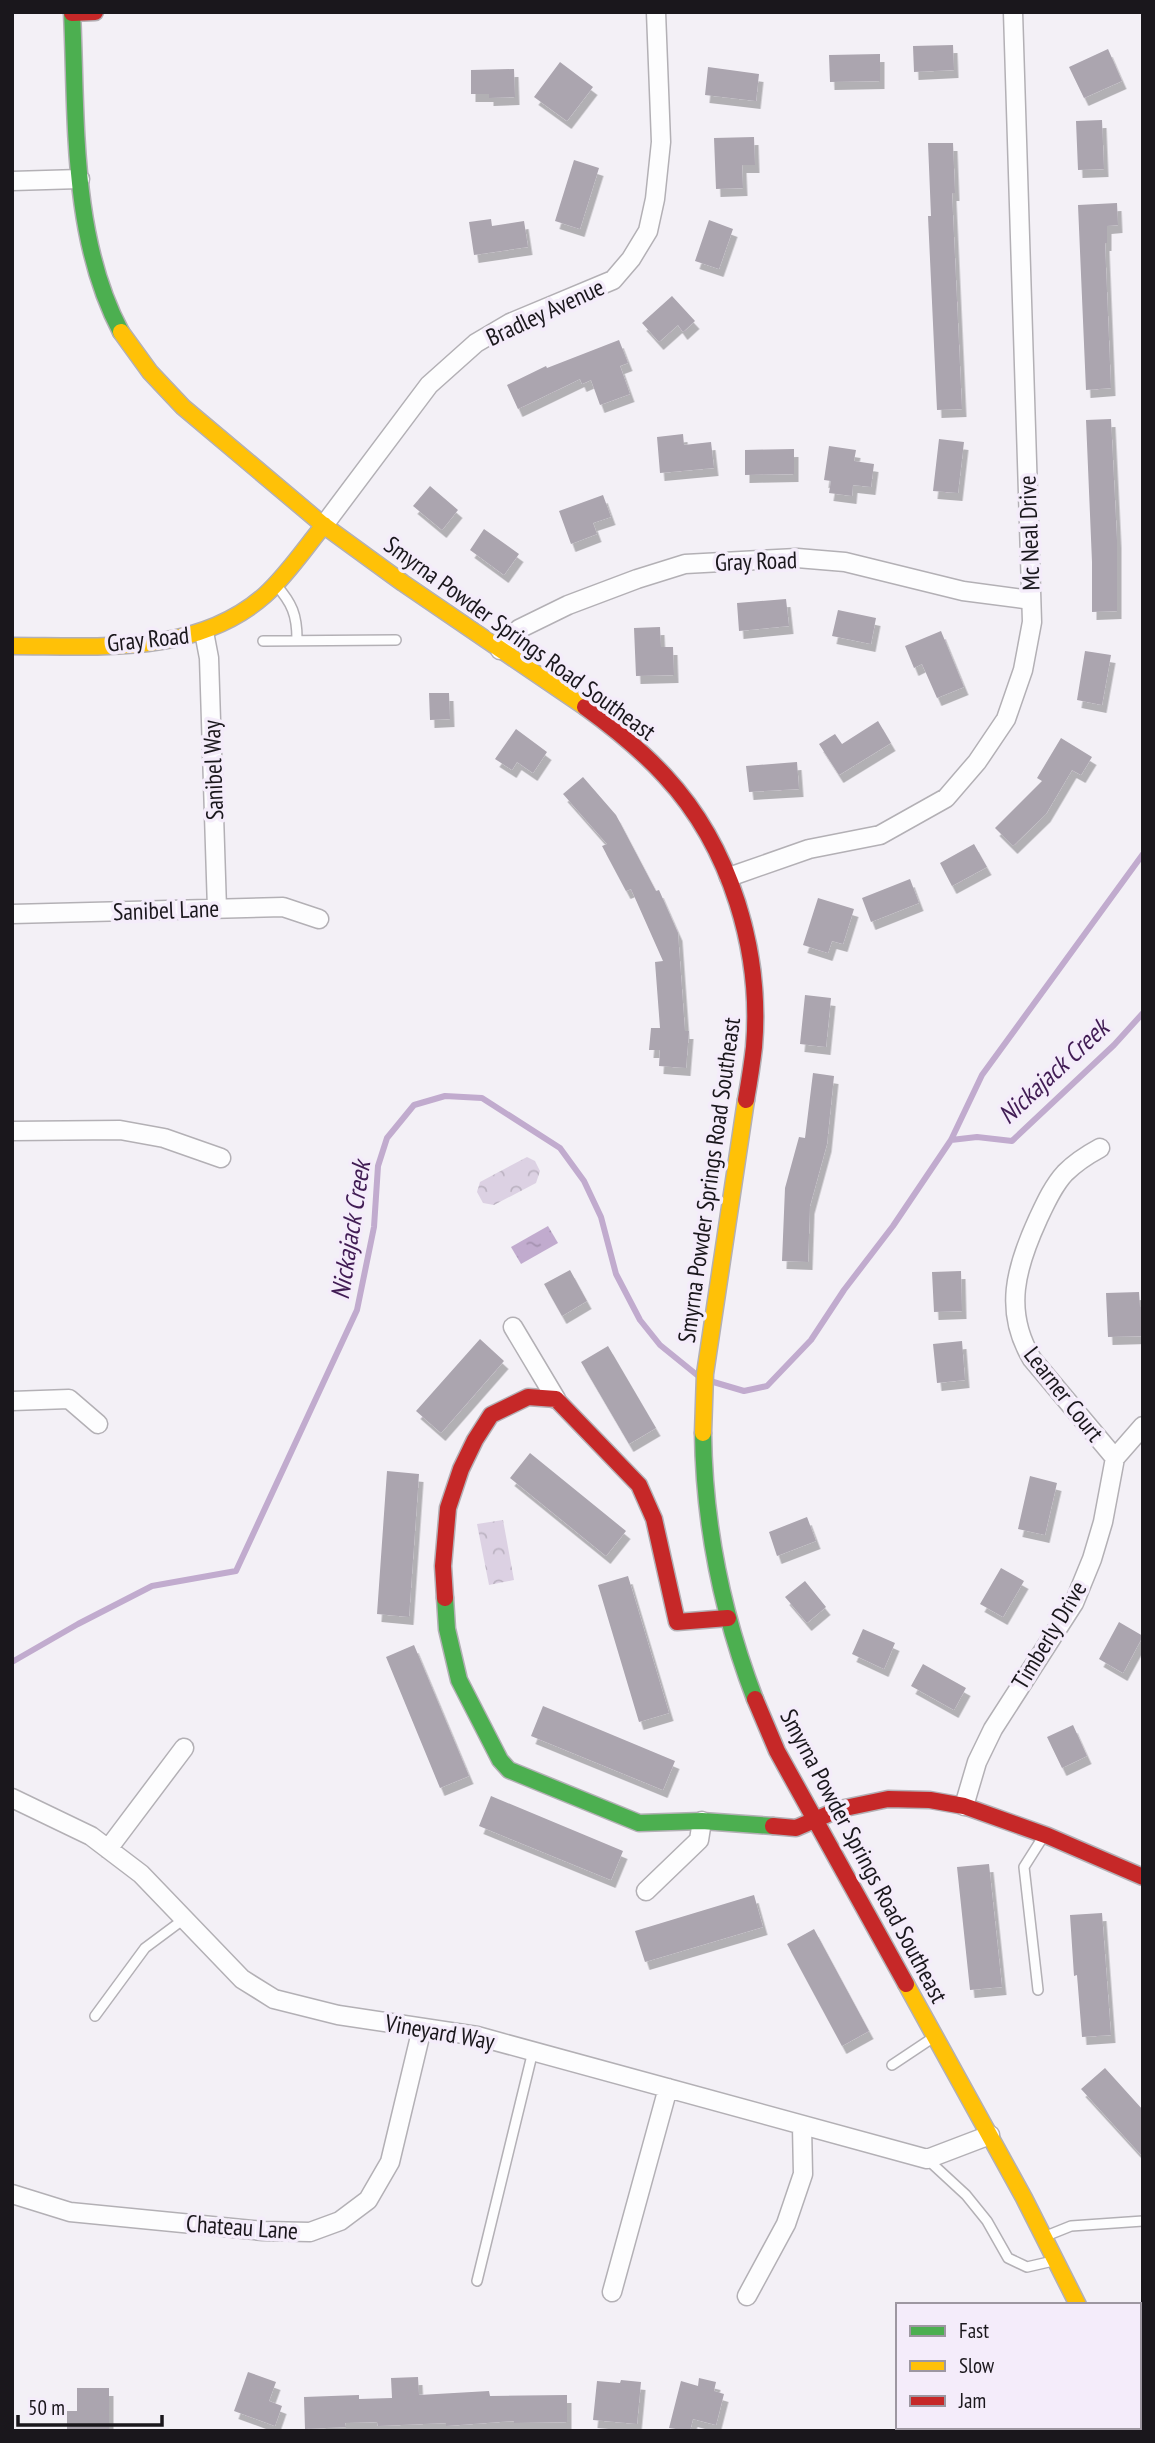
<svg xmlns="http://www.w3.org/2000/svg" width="1155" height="2443" viewBox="0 0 1155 2443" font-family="'PT Sans Narrow',sans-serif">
  <defs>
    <pattern id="park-crowns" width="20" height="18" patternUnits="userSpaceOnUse" patternTransform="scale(1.75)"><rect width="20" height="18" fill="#dcd1e3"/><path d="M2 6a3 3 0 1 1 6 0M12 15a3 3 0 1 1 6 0" fill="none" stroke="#bcb3c2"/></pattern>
    <pattern id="water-ripples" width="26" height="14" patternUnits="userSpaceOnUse" patternTransform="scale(1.75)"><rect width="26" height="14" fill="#c1abce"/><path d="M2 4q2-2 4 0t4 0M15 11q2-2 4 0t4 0" fill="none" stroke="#a592b0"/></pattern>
    <filter id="shadow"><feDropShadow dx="4.5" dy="8" stdDeviation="0" flood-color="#0004"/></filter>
  </defs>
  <rect width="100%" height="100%" fill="#f3f0f6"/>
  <!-- park -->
  <path fill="url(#park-crowns)" d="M527 1157 535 1161 540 1171 536 1183 494 1205 483 1203 477 1192 480 1182Z
    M503 1520 514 1580 489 1585 477 1524Z"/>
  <!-- water -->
  <path fill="url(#water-ripples)" d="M548 1226 558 1243 521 1264 511 1247Z"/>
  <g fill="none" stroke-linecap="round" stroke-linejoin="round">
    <!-- stream -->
    <path stroke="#c1abce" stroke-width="6" d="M951 1140 977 1137 1012 1141 1114 1045 1143 1013
      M710 1381 744 1391 767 1386 811 1340 844 1290 893 1226 951 1140 982 1075 1143 854
      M12 1662 78 1624 152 1586 236 1571 357 1310 374 1227 378 1166 387 1138 414 1105 445 1096 482 1098 560 1148 584 1181 601 1217 616 1274 640 1320 660 1345 697 1375"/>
  </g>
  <!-- building -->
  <path fill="#aba5af" filter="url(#shadow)" d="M953 45 954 70 914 72 913 46Z
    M1108 49 1122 81 1084 98 1069 67Z
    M880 54V81L830 82 829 55Z
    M560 62 593 87 567 121 534 97Z
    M708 67 759 74 756 101 705 95Z
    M514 69 515 97 489 98V94H471V70Z
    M1102 120 1104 169 1078 170 1076 121Z
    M754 137 755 165H742L743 188 716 189 714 138Z
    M928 143H953L955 193H952L962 409 937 410 928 216H931Z
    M574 160 599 168 580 229 555 221Z
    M1117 203 1118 225 1107 226V243H1105L1111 388 1086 390 1078 205Z
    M491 219 492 226 524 221 528 247 474 255 469 222Z
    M709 220 733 229 719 269 695 261Z
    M672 296 695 321 683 332 678 325 659 342 642 323Z
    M619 340 628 363 620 366 630 394 600 405 591 380 582 384 580 379 518 409 507 385 546 366 547 368Z
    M1111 419 1117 540V611L1092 612V562L1086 420Z
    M683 434 684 445 711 442 714 468 660 473 657 437Z
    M939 439 964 442 958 493 933 491Z
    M829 446 856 450 854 461 874 464 871 487 853 485 852 496 829 493 831 481 824 480Z
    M794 449V474L745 475V450Z
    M430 486 458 510 442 530 413 506Z
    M603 495 611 517 593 523 597 534 571 544 559 511Z
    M484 529 519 554 504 575 470 550Z
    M786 599 789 626 739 631 737 603Z
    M838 610 876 618 871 644 832 636Z
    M660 627 661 647H673L674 675 636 676 634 628Z
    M941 631 964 687 937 698 922 664 914 668 905 646Z
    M1085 651 1111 655 1102 705 1077 700Z
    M429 693H449L450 719 430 720Z
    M878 721 891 743 839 775 819 744 835 734 842 744Z
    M516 729 547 752 533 773 517 762 512 770 495 759Z
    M1061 738 1092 757 1081 775 1072 770 1046 814 1013 846 995 828 1042 781 1037 778Z
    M797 762 799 789 749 792 746 766Z
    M583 777 616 815 656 891 659 890 678 933 685 1031H689L686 1068 659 1066 660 1050H649L651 1028H660L655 962 663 961 631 889 626 891 602 846 607 844 563 794Z
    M974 844 987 867 952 886 940 863Z
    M910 879 919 903 871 922 862 898Z
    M818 898 854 909 843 944 832 941 828 953 803 945Z
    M805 995 831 998 826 1047 800 1044Z
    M813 1073 834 1076 827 1144 810 1206 808 1262 782 1261 785 1188 799 1137 805 1138Z
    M570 1270 587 1301 562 1316 544 1284Z
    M961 1271 962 1311 934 1312 932 1272Z
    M1139 1292 1140 1307H1143V1336L1108 1337 1106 1293Z
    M480 1339 504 1361 441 1433 416 1411Z
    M962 1341 965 1380 937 1383 933 1344Z
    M608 1346 656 1428 629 1444 581 1362Z
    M530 1453 626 1531 606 1556 510 1478Z
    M387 1471 419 1474 409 1617 377 1614Z
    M1030 1476 1057 1483 1045 1535 1018 1529Z
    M807 1517 816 1541 777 1556 769 1532Z
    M1001 1568 1024 1581 1003 1617 980 1604Z
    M628 1576 669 1713 639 1722 598 1585Z
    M805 1581 826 1607 807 1623 785 1597Z
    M1119 1622 1143 1636 1123 1673 1099 1659Z
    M863 1629 895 1643 884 1669 852 1654Z
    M414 1645 469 1776 440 1788 386 1657Z
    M923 1664 966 1688 954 1710 911 1686Z
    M543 1706 675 1761 663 1790 531 1736Z
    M1073 1725 1087 1756 1062 1768 1047 1737Z
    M491 1796 623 1851 611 1880 479 1826Z
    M989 1864 1002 1987 970 1990 957 1867Z
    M754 1895 763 1927 645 1962 635 1931Z
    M1102 1913 1111 2035 1082 2037 1077 1975 1074 1976 1070 1915Z
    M814 1929 869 2031 842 2046 787 1944Z
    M1105 2068 1143 2110V2157L1081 2089Z
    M248 2372 276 2382 269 2401 282 2406 275 2426 234 2411Z
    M418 2377 419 2395 489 2391 490 2396 567 2395V2422L514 2423V2421L446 2426V2423L378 2426 377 2422 345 2423 346 2427 305 2429 304 2397 359 2395V2399L392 2398 391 2378Z
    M699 2378 716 2382 714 2391 724 2394 716 2425 693 2419 690 2431 669 2428 681 2381 698 2386Z
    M621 2380 641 2382 637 2424 593 2420 597 2381 620 2383Z
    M77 2388H109V2431H67V2411H77Z"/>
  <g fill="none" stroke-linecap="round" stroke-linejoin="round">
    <defs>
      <path id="lane" d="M276 585C292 603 297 615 297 639
        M263 641 396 640
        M1038 1990 1024 1867 1043 1837
        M95 2016 145 1948 184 1919
        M892 2065 934 2037
        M927 2159 966 2195 987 2221 1008 2258 1027 2267 1053 2261
        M1046 2236 1071 2226 1143 2221
        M477 2281 533 2051"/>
      <path id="street" d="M12 181 80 179
        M324 525 429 385 476 343 510 323 613 280 631 259 648 231 655 199 661 142 656 12
        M204 632 209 658 217 909
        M500 650 519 629 568 605 637 579 685 564 797 558 845 562 963 591 1031 600
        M729 877 809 849 880 835 946 798 977 762 1006 719 1023 670 1032 622 1013 12
        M12 914 283 907 319 919
        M12 1131 120 1130 164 1138 221 1158
        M1100 1148C1087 1155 1076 1162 1065 1173 1053 1186 1045 1204 1038 1219 1016 1267 1003 1311 1032 1359L1115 1458
        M513 1327 556 1399
        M12 1401 69 1399 98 1424
        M12 1798 91 1836 141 1874 242 1979 274 1999 338 2015 477 2036 927 2159 990 2135
        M964 1806 977 1762 993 1729 1074 1603 1092 1559 1103 1522 1115 1458 1143 1426
        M108 1849 184 1748
        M646 1891 699 1840 702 1821
        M12 2194 70 2212 263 2231 310 2232 340 2221 368 2200 390 2162 422 2028
        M612 2292 668 2088
        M747 2296 786 2224 803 2174 802 2126"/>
      <path id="fast" d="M72 12C77 118 70 236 121 332
        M703 1433C704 1525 722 1613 755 1699
        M445 1598 447 1629 459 1680 500 1760 509 1770 639 1823 702 1821 773 1826"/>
      <path id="slow" d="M121 332 150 372 183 407 322 524 403 583 585 707
        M12 646C98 646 196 656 265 595 287 575 305 548 324 525
        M703 1433 705 1374 746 1100
        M906 1984 1024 2198 1078 2305
        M1129 2427 1131 2431"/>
      <path id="jam" d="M72 13 95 12
        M585 707C614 728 641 750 665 776 731 847 762 952 754 1047 752 1065 749 1083 746 1100
        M445 1598 443 1566 448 1508 461 1469 475 1440 491 1415 528 1397 556 1399 639 1485 654 1519 677 1622 728 1618
        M755 1699 777 1751 906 1984
        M773 1826 796 1828 840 1809 888 1799 930 1800 964 1806 1048 1836 1143 1877"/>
    </defs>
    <!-- lane casing -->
    <use href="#lane" stroke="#b3b0b5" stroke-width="12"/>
    <!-- street casing -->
    <use href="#street" stroke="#b3b0b5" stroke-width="21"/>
    <!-- fast casing -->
    <use href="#fast" stroke="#b3b0b5" stroke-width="19"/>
    <!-- slow casing -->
    <use href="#slow" stroke="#b3b0b5" stroke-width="19"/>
    <!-- jam casing -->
    <use href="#jam" stroke="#b3b0b5" stroke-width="19"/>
    <!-- lane -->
    <use href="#lane" stroke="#fdfdfe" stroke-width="9"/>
    <!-- street -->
    <use href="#street" stroke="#fdfdfe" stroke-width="18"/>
    <!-- fast -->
    <use href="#fast" stroke="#4caf50" stroke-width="16"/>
    <!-- slow -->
    <use href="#slow" stroke="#ffc107" stroke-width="16"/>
    <!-- jam -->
    <use href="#jam" stroke="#c62828" stroke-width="16"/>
  </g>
  <g text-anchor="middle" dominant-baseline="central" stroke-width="7" stroke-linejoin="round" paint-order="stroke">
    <!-- street labels -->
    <g font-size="24" fill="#1a171c" stroke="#f4ecfa">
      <text transform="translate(545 312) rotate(-25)">Bradley Avenue</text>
      <text transform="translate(1029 533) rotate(-92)">Mc Neal Drive</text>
      <text transform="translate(756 561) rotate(-2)">Gray Road</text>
      <text transform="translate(520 638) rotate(36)">Smyrna Powder Springs Road Southeast</text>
      <text transform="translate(148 639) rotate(-6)">Gray Road</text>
      <text transform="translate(213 770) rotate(-92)">Sanibel Way</text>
      <text transform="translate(166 910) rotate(-2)">Sanibel Lane</text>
      <text transform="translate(709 1180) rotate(-82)">Smyrna Powder Springs Road Southeast</text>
      <text transform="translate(1064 1394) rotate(52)">Learner Court</text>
      <text transform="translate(1049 1635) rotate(-59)">Timberly Drive</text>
      <text transform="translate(864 1856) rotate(62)">Smyrna Powder Springs Road Southeast</text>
      <text transform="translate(440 2032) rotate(10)">Vineyard Way</text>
      <text transform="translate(242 2227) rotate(4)">Chateau Lane</text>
    </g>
    <!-- water labels -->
    <g font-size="26" font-style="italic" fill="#411c54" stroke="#f4ecfa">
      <text transform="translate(1053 1071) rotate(-43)">Nickajack Creek</text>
      <text transform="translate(350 1230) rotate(-81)">Nickajack Creek</text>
    </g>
  </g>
  <!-- border -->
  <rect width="1155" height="2443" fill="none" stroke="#1a171c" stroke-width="28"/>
  <!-- legend -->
  <rect x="896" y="2303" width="245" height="126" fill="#f4ecfa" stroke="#9d97a1" stroke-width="2"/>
  <rect x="910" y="2326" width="35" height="10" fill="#4caf50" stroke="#9d97a1" stroke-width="2"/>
  <text x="959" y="2338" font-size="21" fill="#1a171c">Fast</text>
  <rect x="910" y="2361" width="35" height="10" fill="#ffc107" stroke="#9d97a1" stroke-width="2"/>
  <text x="959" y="2373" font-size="21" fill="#1a171c">Slow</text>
  <rect x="910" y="2396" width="35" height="10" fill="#c62828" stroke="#9d97a1" stroke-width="2"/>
  <text x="959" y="2408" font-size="21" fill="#1a171c">Jam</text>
  <!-- scale -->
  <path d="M18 2415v10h144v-10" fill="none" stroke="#1a171c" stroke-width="3.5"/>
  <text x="28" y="2415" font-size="21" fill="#1a171c" stroke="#f4ecfa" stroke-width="5" paint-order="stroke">50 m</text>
</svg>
